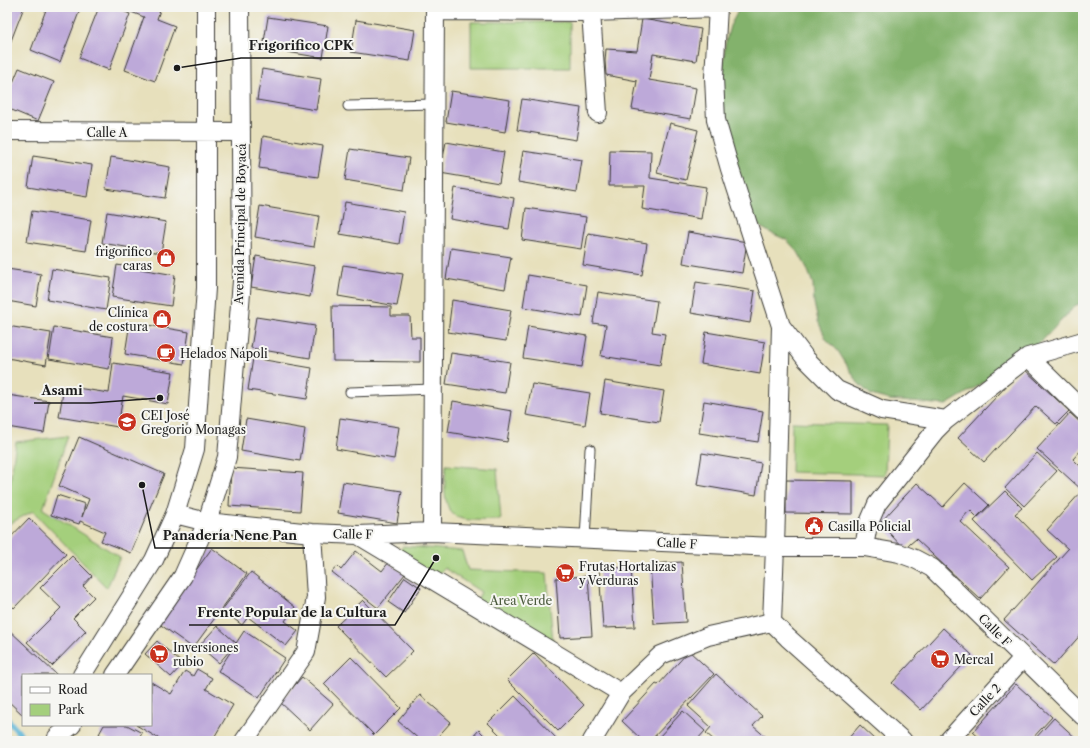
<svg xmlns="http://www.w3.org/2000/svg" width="1090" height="748" viewBox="0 0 1090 748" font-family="'Libre Caslon Text',serif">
  <rect width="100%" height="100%" fill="#f6f6f2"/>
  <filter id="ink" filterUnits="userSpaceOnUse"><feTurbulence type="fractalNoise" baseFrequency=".025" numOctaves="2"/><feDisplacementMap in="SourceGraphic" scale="8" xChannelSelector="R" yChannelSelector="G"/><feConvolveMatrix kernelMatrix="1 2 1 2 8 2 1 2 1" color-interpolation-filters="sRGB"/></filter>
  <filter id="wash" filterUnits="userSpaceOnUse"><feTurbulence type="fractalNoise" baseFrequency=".012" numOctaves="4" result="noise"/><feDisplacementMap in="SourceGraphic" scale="16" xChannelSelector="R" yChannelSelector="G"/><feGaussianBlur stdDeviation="0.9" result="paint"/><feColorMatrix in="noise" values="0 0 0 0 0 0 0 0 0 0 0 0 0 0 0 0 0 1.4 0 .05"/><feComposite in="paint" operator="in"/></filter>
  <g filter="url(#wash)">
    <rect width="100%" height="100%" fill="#e7e0bc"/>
    <!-- green -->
    <path fill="#a4cf7c" stroke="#60764c" d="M471 22H570V68H471Z
      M792 422 887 425 885 475 791 472Z
      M68 436 43 509 120 557 107 588 33 511 7 525V503L16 442Z
      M446 465 497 469 501 520C490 520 473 521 463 519 440 515 445 482 446 465Z
      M403 546 462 551 468 570 547 573 554 653 474 606 481 592 444 568 433 581 398 553Z"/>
    <!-- forest -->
    <path fill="#83b26c" stroke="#506744" d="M740 7H1083V303L1076 305 1039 344 978 386 946 405 890 400 871 395 858 383 838 351 826 339 818 321 814 303 813 284 807 268 798 252 787 240 771 233 755 224 721 123 722 81 725 45 730 26Z"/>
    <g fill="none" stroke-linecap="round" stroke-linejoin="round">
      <!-- stream -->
      <path stroke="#57b3d5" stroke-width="6" d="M7 719 26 741"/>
    </g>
    <g id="blocks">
      <!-- building -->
      <path fill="#bda9d9" d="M7 7H24L9 46 7 45Z
        M47 7H81L60 62 31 50Z
        M99 7H113L130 14 109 70 79 58Z
        M127 7H161L157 19 175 26 155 81 125 70 144 17 126 10Z
        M268 17 328 26 323 58 263 48Z
        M642 19 701 29 696 61 653 54 649 80 696 88 691 119 632 109 637 81 606 75 605 61 606 49 637 51Z
        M356 20 415 30 410 61 351 52Z
        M19 68 54 82 38 121 7 108V97Z
        M262 69 321 79 316 110 257 100Z
        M451 91 510 100 505 132 446 122Z
        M522 99 581 108 576 140 517 130Z
        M670 123 698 130 686 180 657 173Z
        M263 136 323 146 318 177 259 168Z
        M446 142 504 152 499 183 440 173Z
        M350 149 409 158 404 190 345 180Z
        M610 150 651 151 650 178 706 187 701 219 642 209 645 186H609Z
        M523 151 582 160 577 192 518 182Z
        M33 156 92 165 87 197 28 187Z
        M111 157 170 167 165 198 106 189Z
        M455 188 514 198 509 229 450 219Z
        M345 202 404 212 399 244 340 234Z
        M260 206 319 216 314 247 255 237Z
        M526 208 586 217 581 249 522 240Z
        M32 211 91 220 86 251 27 242Z
        M107 212 166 222 161 253 102 243Z
        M688 232 747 242 742 273 683 263Z
        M588 233 647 243 642 275 583 265Z
        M451 248 511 257 505 289 446 279Z
        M256 256 315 266 310 297 251 287Z
        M117 265 175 275 171 306 112 297Z
        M343 265 403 274 397 306 338 296Z
        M7 269 41 274 36 306 7 301Z
        M52 269 111 278 106 310 47 300Z
        M528 275 587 285 582 317 523 307Z
        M696 282 755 291 750 323 691 313Z
        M598 292 657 301 652 332 665 334 660 365 601 356 606 325 593 323Z
        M452 300 511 310 506 341 448 332Z
        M332 306 391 307V316H410L411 337H420V362L333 361Z
        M256 317 315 326 310 358 251 348Z
        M130 322 189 332 184 364 125 354Z
        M7 326 51 333 46 365 7 358Z
        M528 326 587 336 582 367 523 358Z
        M54 327 113 337 109 369 49 359Z
        M706 332 765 342 760 374 701 364Z
        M451 353 510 362 505 393 446 384Z
        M253 358 312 368 307 399 248 390Z
        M113 363 173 372 168 404 123 396 118 427 59 417 64 386 109 393Z
        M1023 368 1069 411 1056 424 1036 406 984 462 958 438Z
        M605 381 664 391 659 422 600 413Z
        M532 384 590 393 585 425 526 415Z
        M7 395 49 401 44 433 7 427Z
        M453 401 512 411 507 442 448 432Z
        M704 401 763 411 758 442 699 433Z
        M1070 413 1083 425V448L1073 459 1083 469V491L1037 449Z
        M340 418 399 427 394 459 336 449Z
        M246 419 305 429 300 461 241 451Z
        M79 437 164 474 131 553 101 541 105 532 80 521 79 524 51 515 57 495 85 504 82 517 89 499 59 486Z
        M702 453 761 463 756 495 697 485Z
        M1037 453 1057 471 1024 506 1005 488Z
        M231 468 303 473 300 511 229 506Z
        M786 480 853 481V514L786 513Z
        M343 482 402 491 397 523 338 513Z
        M917 483 943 507 965 483 989 505 977 517 970 510 960 521 1009 567 980 599 916 539 904 549 880 523Z
        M1005 491 1022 508 1015 514 1057 557 1032 580 974 521Z
        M1081 492 1083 494V632L1054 665 1004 620 1068 549 1047 530Z
        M29 518 66 554 14 608 7 601V541Z
        M212 548 247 574 193 648 158 623Z
        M356 551 382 571 389 562 405 574 378 608 332 572 337 566 341 570Z
        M72 556 92 576 83 586 94 597 73 618 86 631 52 666 27 642 61 608 40 588Z
        M682 562 686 622 654 624 650 564Z
        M631 567 635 627 603 628 599 569Z
        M251 572 295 607 285 621 298 631 286 646 248 617 242 625 222 610Z
        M588 576 592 636 560 638 556 578Z
        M405 577 421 588 404 613 388 602Z
        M363 600 413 651 386 677 336 626Z
        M217 626 236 643 219 663 199 646Z
        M7 628 57 675H23V715L7 700Z
        M943 628 972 655 921 710 892 683Z
        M244 631 285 658 259 698 218 671Z
        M157 641 183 664 171 677 145 654Z
        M689 651 714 674 650 741H643L622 721 656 684 658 685Z
        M534 653 584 705 558 731 507 680Z
        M351 657 401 708 374 735 324 684Z
        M197 669 212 678 206 689 233 705 212 741H163L136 725H151V682L171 694 185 671 193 676Z
        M716 674 762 716 753 726 768 739 767 741H715L706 733 711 727 688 706Z
        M302 677 333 704 310 730 280 702Z
        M1016 684 1052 717 1030 741H983L973 732Z
        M420 695 451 722 434 741H421L398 721Z
        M515 696 559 741H506L488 723Z
        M683 711 705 731 696 741H661L658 738Z
        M1054 718 1079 741H1033Z
        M104 725H127L142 733 138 741H111L99 734Z
        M860 725 877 741H846Z
        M479 730 490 741H469Z
        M967 736 973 741H963Z"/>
    </g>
  </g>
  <g filter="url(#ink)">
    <use href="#blocks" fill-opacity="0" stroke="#3a3934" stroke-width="1"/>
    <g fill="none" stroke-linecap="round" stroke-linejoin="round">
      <defs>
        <path id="service" d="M348 106 435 104
          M350 392 433 389
          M585 539 590 449"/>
        <path id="minor" d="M718 7 714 77 716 120 730 169 781 326 775 547 772 622 788 638 903 741
          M435 11 591 12 718 8
          M591 12 598 113
          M7 131 241 132
          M781 326 806 359 837 390 882 410 946 420
          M1028 357 1083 411
          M175 514 207 522 312 533 358 535 432 532 775 547H864L899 553 915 559 932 568 1083 716
          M432 532 435 7
          M358 535 621 693
          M864 547 868 525 877 504 935 431 946 420 1028 357 1083 341
          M82 675 154 560 175 514 195 449 206 288V7
          M115 675 183 576 207 522 227 457 242 281 240 7
          M57 737 72 725
          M244 741 306 652 316 597 312 533
          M592 741 621 693 661 655 708 636 772 622
          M948 741 1023 658"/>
      </defs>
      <!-- service casing -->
      <use href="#service" stroke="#3a3934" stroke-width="11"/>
      <!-- minor casing -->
      <use href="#minor" stroke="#3a3934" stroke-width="20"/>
      <!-- service -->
      <use href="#service" stroke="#fff" stroke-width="9"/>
      <!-- minor -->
      <use href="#minor" stroke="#fff" stroke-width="18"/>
    </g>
  </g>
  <!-- icons -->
  <defs>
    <symbol id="shop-disc" viewBox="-11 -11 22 22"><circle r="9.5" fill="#c8321e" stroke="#f6f6f2"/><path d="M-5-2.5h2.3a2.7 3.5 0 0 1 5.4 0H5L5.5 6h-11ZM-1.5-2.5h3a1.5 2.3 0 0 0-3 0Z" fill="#fff"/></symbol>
    <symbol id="cafe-disc" viewBox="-11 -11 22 22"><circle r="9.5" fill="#c8321e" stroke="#f6f6f2"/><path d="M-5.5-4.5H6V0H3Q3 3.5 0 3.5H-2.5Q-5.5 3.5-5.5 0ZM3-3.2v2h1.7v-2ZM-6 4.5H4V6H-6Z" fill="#fff"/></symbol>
    <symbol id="school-disc" viewBox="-11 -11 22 22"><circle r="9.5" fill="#c8321e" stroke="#f6f6f2"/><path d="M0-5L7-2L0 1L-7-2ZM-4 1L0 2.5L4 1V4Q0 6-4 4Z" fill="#fff"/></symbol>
    <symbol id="civic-disc" viewBox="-11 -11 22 22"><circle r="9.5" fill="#c8321e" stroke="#f6f6f2"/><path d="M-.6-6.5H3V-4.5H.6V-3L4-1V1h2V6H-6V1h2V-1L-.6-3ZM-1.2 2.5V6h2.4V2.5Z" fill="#fff"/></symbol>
    <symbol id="supermarket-disc" viewBox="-11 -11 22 22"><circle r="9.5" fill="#c8321e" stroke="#f6f6f2"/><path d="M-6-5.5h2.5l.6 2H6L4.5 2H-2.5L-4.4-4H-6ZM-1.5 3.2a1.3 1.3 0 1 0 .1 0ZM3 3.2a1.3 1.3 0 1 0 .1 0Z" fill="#fff"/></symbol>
  </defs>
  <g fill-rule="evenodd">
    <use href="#shop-disc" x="155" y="247" width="22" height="22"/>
    <use href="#shop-disc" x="151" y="308" width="22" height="22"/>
    <use href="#cafe-disc" x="155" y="342" width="22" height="22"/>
    <use href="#school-disc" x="116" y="411" width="22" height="22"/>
    <use href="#civic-disc" x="803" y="515" width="22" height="22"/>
    <use href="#supermarket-disc" x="554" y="562" width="22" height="22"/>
    <use href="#supermarket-disc" x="148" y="643" width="22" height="22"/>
    <use href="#supermarket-disc" x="929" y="648" width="22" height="22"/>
  </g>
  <g text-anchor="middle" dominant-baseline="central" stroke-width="4" stroke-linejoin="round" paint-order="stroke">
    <!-- street labels -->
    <g font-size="12" fill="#1c1c1c" stroke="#f6f6f2">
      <text x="107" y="132">Calle A</text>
      <text transform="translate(240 224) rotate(-89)">Avenida Principal de Boyacá</text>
      <text transform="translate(353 534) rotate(1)">Calle F</text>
      <text transform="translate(677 543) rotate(3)">Calle F</text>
      <text transform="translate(995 630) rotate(45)">Calle F</text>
      <text transform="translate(985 700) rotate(-47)">Calle 2</text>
    </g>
    <!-- poi labels -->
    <g font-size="12" fill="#1c1c1c" stroke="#f6f6f2" text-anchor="start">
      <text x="152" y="251" text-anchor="end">frigorifico<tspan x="152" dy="14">caras</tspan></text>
      <text x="148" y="312" text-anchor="end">Clínica<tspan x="148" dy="14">de costura</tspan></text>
      <text x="180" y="353">Helados Nápoli</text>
      <text x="141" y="415">CEI José<tspan x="141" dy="14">Gregorio Monagas</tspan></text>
      <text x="828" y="526">Casilla Policial</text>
      <text x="579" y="566">Frutas Hortalizas<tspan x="579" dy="14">y Verduras</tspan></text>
      <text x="173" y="647">Inversiones<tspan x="173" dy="14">rubio</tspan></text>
      <text x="954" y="659">Mercal</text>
    </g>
    <!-- park labels -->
    <g font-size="12" fill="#4c5b3e" stroke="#f6f6f2">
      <text x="521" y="600">Area Verde</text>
    </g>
  </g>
  <!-- callouts -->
  <path fill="none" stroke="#1c1c1c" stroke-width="1.5" d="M177 68L241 58H361M160 398L91 403H34M142 485L155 548H305M436 558L395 625H189"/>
  <g fill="#1c1c1c" stroke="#f6f6f2" stroke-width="1.5">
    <circle cx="177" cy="68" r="4"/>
    <circle cx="160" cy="398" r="4"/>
    <circle cx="142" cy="485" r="4"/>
    <circle cx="436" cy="558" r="4"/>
  </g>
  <g font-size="13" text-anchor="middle" font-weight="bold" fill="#1c1c1c" stroke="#f6f6f2" stroke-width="4" stroke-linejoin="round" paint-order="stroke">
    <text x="301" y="50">Frigorifico CPK</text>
    <text x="62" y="395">Asami</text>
    <text x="230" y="540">Panadería Nene Pan</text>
    <text x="292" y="617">Frente Popular de la Cultura</text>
  </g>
  <!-- margin -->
  <rect width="1090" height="748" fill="none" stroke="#f6f6f2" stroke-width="24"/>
  <!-- legend -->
  <rect x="22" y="674" width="130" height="52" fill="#f6f6f2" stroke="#9f9f9c"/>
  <rect x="30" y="687" width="20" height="6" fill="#ffffff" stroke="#9f9f9c"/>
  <text x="58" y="694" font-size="12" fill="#1c1c1c">Road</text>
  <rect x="30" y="704" width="20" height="12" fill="#a4cf7c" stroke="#9f9f9c"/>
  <text x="58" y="714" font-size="12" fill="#1c1c1c">Park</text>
</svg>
